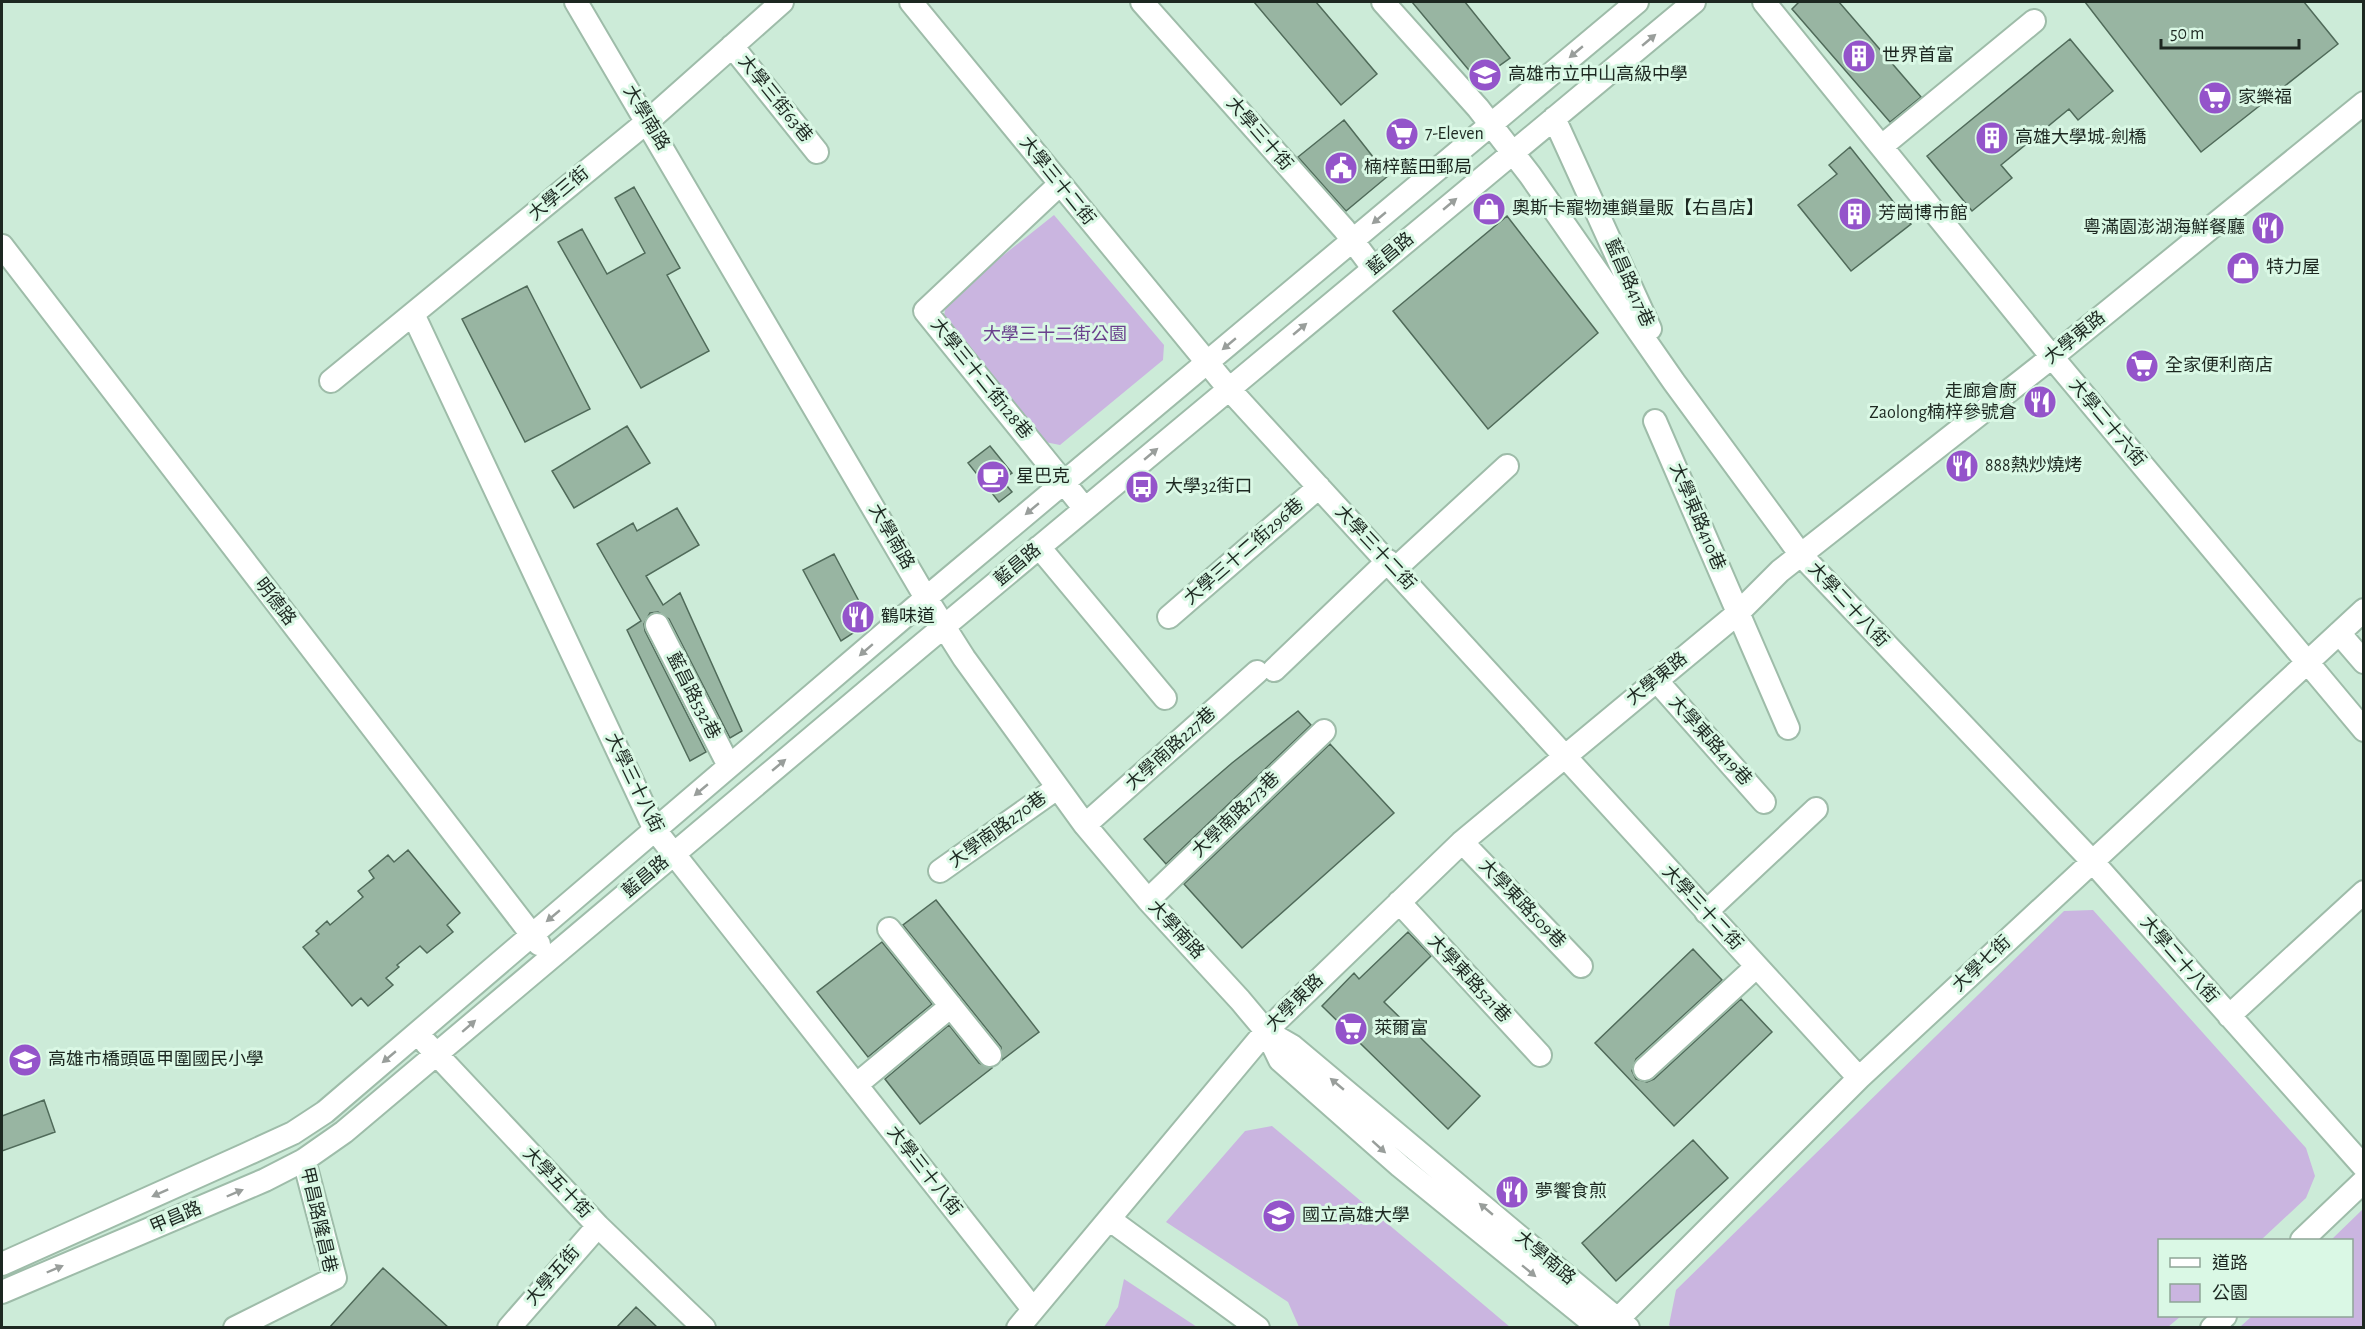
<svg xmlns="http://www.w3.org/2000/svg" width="2365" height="1329" viewBox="0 0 2365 1329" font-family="'Alegreya Sans','Noto Sans TC',sans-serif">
  <rect width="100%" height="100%" fill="#ccebd8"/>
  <!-- green -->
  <path fill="#cab5e0" d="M1054 215 1164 345 1163 360 1060 445 1045 442 943 321 947 300Z
    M2093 910 2306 1148 2315 1176 2306 1198 2261 1240H2160V1316H2181L2168 1327 1672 1328 1669 1325 1676 1290 2064 911Z
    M1272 1126 1510 1327H1299L1288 1302 1166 1222 1245 1131Z
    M2363 1209V1327H2240L2252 1316H2352V1240H2331Z
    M1124 1279 1197 1327H1104L1118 1307Z"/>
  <!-- building -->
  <path fill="#98b5a2" stroke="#506b5a" stroke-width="1.5" d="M1254 2H1316L1377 74 1341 105Z
    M1412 2H1465L1510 58 1478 81Z
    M1799 2H1839L1921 97 1890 122 1792 9Z
    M2085 2H2304L2338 44 2201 152Z
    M2070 39 2113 91 2078 120 2069 109 2001 165 2012 178 1972 211 1927 156Z
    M1344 120 1388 176 1346 211 1298 157Z
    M1850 147 1911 224 1851 271 1798 205 1837 174 1829 165Z
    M634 187 680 268 667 275 709 351 641 388 558 242 582 229 607 274 645 253 615 198Z
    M1507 216 1598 333 1488 429 1393 311Z
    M527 286 590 409 525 442 462 319Z
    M627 426 650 463 574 508 552 471Z
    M990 446 1012 473 1002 480 1012 492 999 502 968 463Z
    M677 508 699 545 646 576 663 605 680 593 742 731 730 738 669 619 658 612 650 613 644 624 645 631 706 752 690 761 627 630 641 621 597 544 633 523 637 531Z
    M834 554 870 622 841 641 803 570Z
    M1298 711 1311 725 1166 864 1144 839 1232 763Z
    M1330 744 1394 813 1242 948 1184 884Z
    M408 850 460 913 447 925 453 932 427 953 420 946 397 965 399 967 386 978 393 985 368 1006 361 998 352 1006 303 947 319 934 316 931 327 921 330 925 363 897 358 891 374 878 369 871 388 855 394 862Z
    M936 900 1039 1032 1002 1060 1001 1047 903 925Z
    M1408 932 1431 956 1384 1002 1480 1096 1448 1129 1322 1006 1354 973 1359 979Z
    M882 942 932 1004 868 1057 817 992Z
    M1693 949 1722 980 1636 1059 1632 1071 1636 1079 1647 1082 1654 1079 1741 999 1772 1032 1674 1126 1595 1043Z
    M949 1025 979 1063 992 1068 920 1124 885 1079Z
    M44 1100 55 1132 2 1151V1116Z
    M1693 1140 1728 1178 1616 1281 1582 1243Z
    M383 1268 449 1328H329Z
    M636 1307 658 1328H616Z"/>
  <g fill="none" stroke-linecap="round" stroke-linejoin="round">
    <defs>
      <path id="minor" d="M576 2 926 598 964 658 1085 825 1148 900 1240 1000 1266 1031 1280 1060 1400 1166 1599 1328
        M911 2 1229 389 1859 1078
        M1142 2 1344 229 1373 268
        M1383 2 1478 108 1530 175 1674 382 1801 555 2092 861 2364 1167
        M1764 2 2052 357 2364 730
        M732 46 817 152
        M1554 118 1650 329
        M1882 146 2034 21
        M1060 184 925 311 1085 509
        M2 246 539 944
        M413 314 655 830 1033 1309
        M331 381 648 121 782 2
        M1655 421 1788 728
        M1039 547 1165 698
        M1395 569 1507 466
        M1169 617 1319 487
        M657 625 729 766
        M2339 633 2364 662
        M1274 670 1388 561
        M1656 680 1764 802
        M1085 825 1257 672
        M1462 842 1581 966
        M940 871 1057 788
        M1148 900 1324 731
        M1399 902 1540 1055
        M1706 912 1816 809
        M889 929 990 1055
        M2229 1016 2364 892
        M1266 1031 1292 1046 1628 1328
        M426 1043 598 1226 704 1328
        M1645 1069 1756 967
        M856 1085 951 1006
        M1109 1219 1258 1328
        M2302 1240 2364 1181
        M2 1264 245 1155 293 1133 325 1112 926 598 1637 2
        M2 1292 265 1180 304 1160 344 1132 923 644 1694 2
        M235 1328 335 1278 304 1160
        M509 1328 598 1226
        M1018 1328 1266 1031 1462 842 1738 613 1780 571 2052 357 2364 103
        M1609 1328 1859 1078 2364 610
        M2212 1328 2225 1316"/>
    </defs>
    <!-- minor casing -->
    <use href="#minor" stroke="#9ebca9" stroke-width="26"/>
    <!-- minor -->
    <use href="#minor" stroke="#fff" stroke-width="22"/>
  </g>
  <!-- one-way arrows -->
  <defs><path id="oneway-solid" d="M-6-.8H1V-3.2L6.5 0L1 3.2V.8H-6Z" transform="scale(1.5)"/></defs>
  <g fill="#999e9b">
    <use href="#oneway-solid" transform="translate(1649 40) rotate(-40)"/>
    <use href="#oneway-solid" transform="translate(1576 52) rotate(140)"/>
    <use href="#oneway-solid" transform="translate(1450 204) rotate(-40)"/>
    <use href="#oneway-solid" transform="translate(1379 218) rotate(140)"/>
    <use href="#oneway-solid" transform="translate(1300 329) rotate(-40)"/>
    <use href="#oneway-solid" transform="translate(1229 344) rotate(140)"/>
    <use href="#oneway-solid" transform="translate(1151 454) rotate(-40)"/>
    <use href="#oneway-solid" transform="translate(1032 509) rotate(140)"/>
    <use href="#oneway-solid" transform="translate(866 650) rotate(139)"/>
    <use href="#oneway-solid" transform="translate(779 765) rotate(-40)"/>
    <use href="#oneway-solid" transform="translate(701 790) rotate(140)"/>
    <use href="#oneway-solid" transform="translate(553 916) rotate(140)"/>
    <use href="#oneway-solid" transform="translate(469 1026) rotate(-41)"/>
    <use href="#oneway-solid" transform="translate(389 1057) rotate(140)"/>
    <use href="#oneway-solid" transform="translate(1337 1084) rotate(-140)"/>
    <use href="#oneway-solid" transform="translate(1379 1147) rotate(42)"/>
    <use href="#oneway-solid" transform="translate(160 1193) rotate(156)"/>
    <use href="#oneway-solid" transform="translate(235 1193) rotate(-23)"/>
    <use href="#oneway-solid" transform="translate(1486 1209) rotate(-140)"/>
    <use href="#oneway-solid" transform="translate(55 1269) rotate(-23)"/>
    <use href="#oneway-solid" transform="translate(1529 1271) rotate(39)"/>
  </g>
  <!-- icons -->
  <defs>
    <symbol id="building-disc" viewBox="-11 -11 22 22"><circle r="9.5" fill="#9454ca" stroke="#daf8e5"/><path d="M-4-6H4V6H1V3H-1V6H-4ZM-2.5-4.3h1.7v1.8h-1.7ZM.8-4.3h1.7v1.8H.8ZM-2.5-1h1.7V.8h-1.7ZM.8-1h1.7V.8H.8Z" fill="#fff"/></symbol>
    <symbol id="school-disc" viewBox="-11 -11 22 22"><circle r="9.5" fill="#9454ca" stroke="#daf8e5"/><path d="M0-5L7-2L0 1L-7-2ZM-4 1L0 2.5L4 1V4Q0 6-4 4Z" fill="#fff"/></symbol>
    <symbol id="supermarket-disc" viewBox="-11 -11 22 22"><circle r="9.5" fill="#9454ca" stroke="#daf8e5"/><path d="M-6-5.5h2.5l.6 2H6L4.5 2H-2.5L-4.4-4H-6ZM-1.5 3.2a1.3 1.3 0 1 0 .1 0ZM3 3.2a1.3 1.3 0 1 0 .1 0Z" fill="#fff"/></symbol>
    <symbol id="civic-disc" viewBox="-11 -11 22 22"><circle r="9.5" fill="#9454ca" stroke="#daf8e5"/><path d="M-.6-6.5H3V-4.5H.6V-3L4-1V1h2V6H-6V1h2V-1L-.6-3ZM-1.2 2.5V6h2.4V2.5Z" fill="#fff"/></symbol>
    <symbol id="shop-disc" viewBox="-11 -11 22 22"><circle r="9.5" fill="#9454ca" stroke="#daf8e5"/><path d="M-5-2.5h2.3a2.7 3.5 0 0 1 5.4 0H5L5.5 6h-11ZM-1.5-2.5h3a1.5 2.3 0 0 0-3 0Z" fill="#fff"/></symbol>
    <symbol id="restaurant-disc" viewBox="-11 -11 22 22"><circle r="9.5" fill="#9454ca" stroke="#daf8e5"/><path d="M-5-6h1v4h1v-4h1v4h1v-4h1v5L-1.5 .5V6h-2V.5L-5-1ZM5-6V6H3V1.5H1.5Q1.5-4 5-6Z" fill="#fff"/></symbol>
    <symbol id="cafe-disc" viewBox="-11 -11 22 22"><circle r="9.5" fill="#9454ca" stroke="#daf8e5"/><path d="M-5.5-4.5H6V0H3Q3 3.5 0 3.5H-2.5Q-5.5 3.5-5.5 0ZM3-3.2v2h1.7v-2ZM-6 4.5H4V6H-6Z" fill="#fff"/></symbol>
    <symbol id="bus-disc" viewBox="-11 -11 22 22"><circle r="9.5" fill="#9454ca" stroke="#daf8e5"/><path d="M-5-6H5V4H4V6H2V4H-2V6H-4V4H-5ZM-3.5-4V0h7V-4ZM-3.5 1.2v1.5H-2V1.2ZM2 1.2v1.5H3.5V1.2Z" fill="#fff"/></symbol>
    <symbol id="university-disc" viewBox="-11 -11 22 22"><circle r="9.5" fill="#9454ca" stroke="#daf8e5"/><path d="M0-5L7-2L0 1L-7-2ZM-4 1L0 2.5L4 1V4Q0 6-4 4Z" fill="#fff"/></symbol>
  </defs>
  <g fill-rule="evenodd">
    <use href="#building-disc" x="1840" y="37" width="38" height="38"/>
    <use href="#school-disc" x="1466" y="56" width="38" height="38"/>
    <use href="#supermarket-disc" x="2196" y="79" width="38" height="38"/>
    <use href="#supermarket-disc" x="1383" y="115" width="38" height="38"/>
    <use href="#building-disc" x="1973" y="119" width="38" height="38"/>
    <use href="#civic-disc" x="1322" y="149" width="38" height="38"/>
    <use href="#shop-disc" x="1470" y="190" width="38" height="38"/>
    <use href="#building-disc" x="1836" y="195" width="38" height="38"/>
    <use href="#restaurant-disc" x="2249" y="209" width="38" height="38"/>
    <use href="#shop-disc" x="2224" y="249" width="38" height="38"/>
    <use href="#supermarket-disc" x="2123" y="347" width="38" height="38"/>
    <use href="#restaurant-disc" x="2021" y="383" width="38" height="38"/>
    <use href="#restaurant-disc" x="1943" y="447" width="38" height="38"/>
    <use href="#cafe-disc" x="974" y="458" width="38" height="38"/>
    <use href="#bus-disc" x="1123" y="468" width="38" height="38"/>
    <use href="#restaurant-disc" x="839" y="598" width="38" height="38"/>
    <use href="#supermarket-disc" x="1332" y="1010" width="38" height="38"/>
    <use href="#school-disc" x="6" y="1041" width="38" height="38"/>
    <use href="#restaurant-disc" x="1493" y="1173" width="38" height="38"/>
    <use href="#university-disc" x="1260" y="1197" width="38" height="38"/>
  </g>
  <g text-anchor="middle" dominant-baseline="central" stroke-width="6" stroke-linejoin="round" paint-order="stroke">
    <!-- poi labels -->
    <g font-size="18" fill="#1d2821" stroke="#daf8e5" text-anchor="start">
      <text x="1882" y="56">世界首富</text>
      <text x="1508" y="75">高雄市立中山高級中學</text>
      <text x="2238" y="98">家樂福</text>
      <text x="1425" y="134">7-Eleven</text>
      <text x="2015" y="138">高雄大學城-劍橋</text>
      <text x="1364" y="168">楠梓藍田郵局</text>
      <text x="1512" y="209">奧斯卡寵物連鎖量販【右昌店】</text>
      <text x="1878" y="214">芳崗博市館</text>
      <text x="2245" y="228" text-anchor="end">粵滿園澎湖海鮮餐廳</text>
      <text x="2266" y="268">特力屋</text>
      <text x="2165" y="366">全家便利商店</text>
      <text x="2017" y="392" text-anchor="end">走廊倉廚<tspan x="2017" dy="21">Zaolong楠梓參號倉</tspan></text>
      <text x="1985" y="466">888熱炒燒烤</text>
      <text x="1016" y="477">星巴克</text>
      <text x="1165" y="487">大學32街口</text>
      <text x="881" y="617">鶴味道</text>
      <text x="1374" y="1029">萊爾富</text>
      <text x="48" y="1060">高雄市橋頭區甲圍國民小學</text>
      <text x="1535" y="1192">夢饗食煎</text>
      <text x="1302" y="1216">國立高雄大學</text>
    </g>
    <!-- street labels -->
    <g font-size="18" fill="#1d2821" stroke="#daf8e5">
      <text transform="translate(775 99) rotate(51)">大學三街63巷</text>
      <text transform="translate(646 118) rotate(59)">大學南路</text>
      <text transform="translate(1259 134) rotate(49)">大學三十街</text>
      <text transform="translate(1057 181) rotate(51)">大學三十二街</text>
      <text transform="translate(559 194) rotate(-40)">大學三街</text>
      <text transform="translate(1391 254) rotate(-40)">藍昌路</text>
      <text transform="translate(1629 283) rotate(66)">藍昌路417巷</text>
      <text transform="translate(2075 338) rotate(-39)">大學東路</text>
      <text transform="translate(981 379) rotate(51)">大學三十二街128巷</text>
      <text transform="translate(2107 423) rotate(50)">大學二十六街</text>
      <text transform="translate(1697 517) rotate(67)">大學東路410巷</text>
      <text transform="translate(891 537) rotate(60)">大學南路</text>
      <text transform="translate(1375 548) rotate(47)">大學三十二街</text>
      <text transform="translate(1244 552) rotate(-41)">大學三十二街296巷</text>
      <text transform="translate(1018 565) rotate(-40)">藍昌路</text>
      <text transform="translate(275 602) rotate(52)">明德路</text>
      <text transform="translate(1848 605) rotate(47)">大學二十八街</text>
      <text transform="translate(1657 679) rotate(-39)">大學東路</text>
      <text transform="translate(693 696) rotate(63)">藍昌路532巷</text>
      <text transform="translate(1710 741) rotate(48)">大學東路419巷</text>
      <text transform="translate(1171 749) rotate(-42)">大學南路227巷</text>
      <text transform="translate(634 783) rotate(64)">大學三十八街</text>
      <text transform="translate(1236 815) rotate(-44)">大學南路273巷</text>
      <text transform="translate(998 830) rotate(-36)">大學南路270巷</text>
      <text transform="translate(646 877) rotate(-40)">藍昌路</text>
      <text transform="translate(1522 904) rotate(46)">大學東路509巷</text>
      <text transform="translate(1702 908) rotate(47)">大學三十二街</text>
      <text transform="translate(1176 930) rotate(47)">大學南路</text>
      <text transform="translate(2179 960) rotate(49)">大學二十八街</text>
      <text transform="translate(1982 964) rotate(-43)">大學七街</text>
      <text transform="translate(1469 979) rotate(47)">大學東路521巷</text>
      <text transform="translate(1295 1003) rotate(-45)">大學東路</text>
      <text transform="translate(924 1171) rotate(52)">大學三十八街</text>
      <text transform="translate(557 1183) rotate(46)">大學五十街</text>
      <text transform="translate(176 1218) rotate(-23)">甲昌路</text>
      <text transform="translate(318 1220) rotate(77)">甲昌路隆昌巷</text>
      <text transform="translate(1545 1258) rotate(40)">大學南路</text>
      <text transform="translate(553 1276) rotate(-49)">大學五街</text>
    </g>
    <!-- park labels -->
    <g font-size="18" fill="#6a418d" stroke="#daf8e5">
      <text x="1055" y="335">大學三十二街公園</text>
    </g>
  </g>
  <!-- border -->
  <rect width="2365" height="1329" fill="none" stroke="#1d2821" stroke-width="6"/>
  <!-- legend -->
  <rect x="2158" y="1239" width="195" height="78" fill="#daf8e5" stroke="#8ea597" stroke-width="1.5"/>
  <rect x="2170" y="1258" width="30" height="9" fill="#ffffff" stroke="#8ea597" stroke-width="1.5"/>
  <text x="2212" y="1269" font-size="18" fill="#1d2821">道路</text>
  <rect x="2170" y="1284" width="30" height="18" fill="#cab5e0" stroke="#8ea597" stroke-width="1.5"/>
  <text x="2212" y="1299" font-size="18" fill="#1d2821">公園</text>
  <!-- scale -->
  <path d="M2161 39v9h138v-9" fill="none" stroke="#1d2821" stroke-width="3"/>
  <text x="2170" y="39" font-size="18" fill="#1d2821" stroke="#daf8e5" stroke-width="4.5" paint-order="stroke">50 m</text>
</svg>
